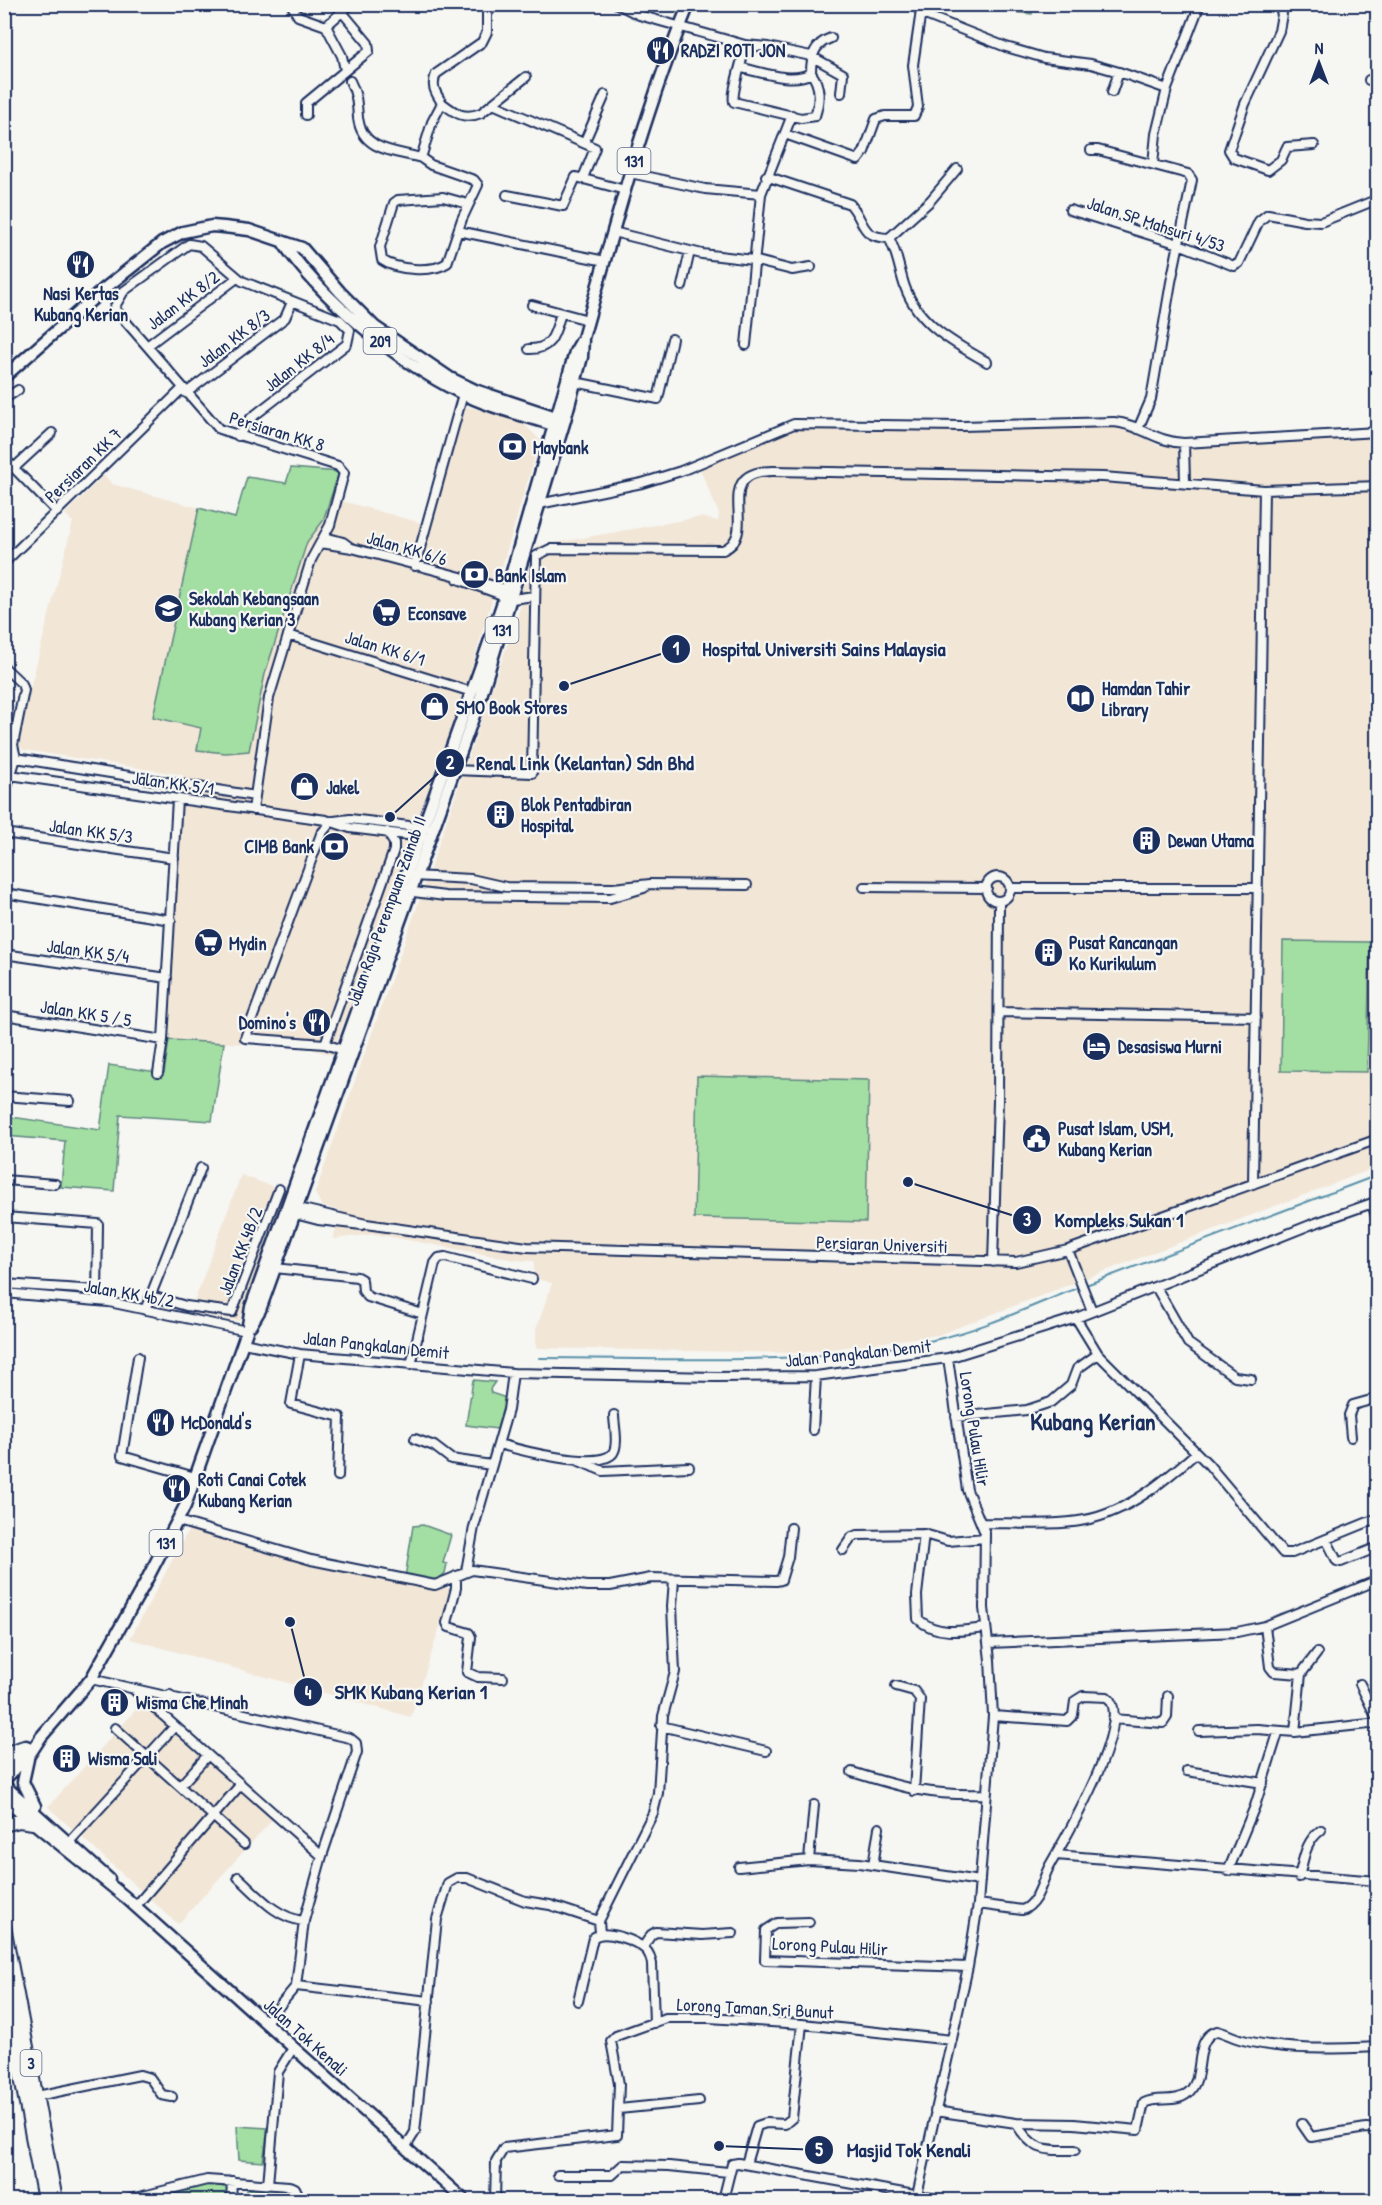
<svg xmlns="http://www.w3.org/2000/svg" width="1382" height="2205" viewBox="0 0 1382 2205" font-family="'Patrick Hand',sans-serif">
  <rect width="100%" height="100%" fill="#f6f6f2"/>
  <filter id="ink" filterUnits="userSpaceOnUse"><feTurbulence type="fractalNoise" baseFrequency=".0167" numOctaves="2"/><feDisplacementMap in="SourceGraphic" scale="12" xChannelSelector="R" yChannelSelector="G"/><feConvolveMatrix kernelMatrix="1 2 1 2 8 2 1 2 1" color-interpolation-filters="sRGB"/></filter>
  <g filter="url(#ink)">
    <!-- built -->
    <path fill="#f2e6d7" d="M454 403 521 421 540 440 468 680 332 1055 306 1047 169 1040 183 775 24 750 19 746 31 685 73 522 65 514 104 475 112 484 235 518 247 477 286 483 291 468 331 498 421 523Z
      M1116 425 1129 429 1159 446 1172 445 1176 449 1193 448 1196 444 1377 435V1167L938 1335 800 1353 536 1348V1330L552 1283 534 1278V1261L515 1260 375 1234 333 1239 341 1211 322 1206 315 1193 418 904 522 602 518 600 538 546 700 517 718 521 719 514 700 469 793 429 856 431Z
      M241 1175 288 1192 239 1321 190 1313Z
      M190 1527 310 1562 452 1589 411 1717 130 1639Z
      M142 1703 273 1819 178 1924 48 1807Z"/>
    <!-- green -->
    <path fill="#a3dea3" stroke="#5f8680" stroke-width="1.5" d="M965 5H1031L1032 14 964 7Z
      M291 468 339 472 323 521 307 542 265 674 249 751 226 753 197 750 201 728 153 717 199 508 235 518 247 477 286 483Z
      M1283 941 1370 942 1367 1072 1281 1071Z
      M169 1040 224 1043 212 1121 120 1115 114 1191 61 1187 65 1141 5 1136V1116L100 1130 109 1065 164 1073Z
      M697 1076 869 1080 866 1222 694 1218Z
      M473 1380 495 1382 490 1389 491 1393 506 1398 497 1429 466 1425Z
      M423 1525 451 1535 443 1563 447 1564 445 1573 434 1584 405 1578 413 1526Z
      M237 2126 268 2128 263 2162 239 2160Z
      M206 2183 229 2188 232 2200H169L167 2193Z
      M246 2189H283L293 2194 295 2200H246Z"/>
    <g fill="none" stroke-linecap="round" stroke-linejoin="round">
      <!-- stream -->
      <path stroke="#5991aa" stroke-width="2" d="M1086 1285 1378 1175
        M539 1358C670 1358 805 1367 934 1340 984 1329 1033 1305 1080 1287"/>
      <defs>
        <path id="minor" d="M291 4 298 16 326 26 342 56 345 70
          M617 4 639 15 745 45 768 47 811 56 843 74 841 93
          M1278 4 1282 14 1279 31 1245 104 1229 150 1234 158 1268 170 1281 160 1287 147 1314 145
          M920 13 1006 47 1044 58 1091 64 1119 72 1167 89
          M326 26 351 4
          M745 45C743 60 731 92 734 102L801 118 815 116C820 100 821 86 811 73
          M742 68C762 72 792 84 811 73 811 56 814 44 831 38
          M1369 80 1378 82
          M350 81C357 94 357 103 358 118 362 151 395 151 421 158
          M1112 92 1119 72
          M442 103C455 113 464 120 481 113L526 77
          M493 104 595 148 583 178
          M306 115V103L369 51 368 43 343 13
          M785 134 858 160 864 152 876 119 885 116H914L918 107 913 65 922 4
          M584 143 605 95
          M1091 150H1098L1188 174 1192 180 1171 282 1151 399 1138 429
          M1153 164 1156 134 1167 89 1200 4
          M630 173 705 189 761 194
          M766 176 850 204C866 222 859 237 889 238 898 254 899 270 905 287 918 324 955 344 987 362
          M507 195 563 206 576 177 625 190
          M468 204 443 197 398 200 394 203 380 247 382 260C396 270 432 273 447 263L462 219 478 185 474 180 431 165 421 158 432 122 442 103C435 92 431 86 436 74L482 42 487 32V14L494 4
          M1070 210 1179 244 1234 266 1239 263 1259 221 1268 214 1305 221 1321 222 1378 199
          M458 231 605 261
          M613 232 702 254 753 260 792 270 811 267
          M889 238 930 201 957 169
          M682 286 690 251
          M532 305 588 320
          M746 345 761 194 792 115
          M147 346 237 278
          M529 349C553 350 555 332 561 313
          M575 382 658 399 672 339
          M186 393 285 318 292 302
          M4 399 18 390
          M238 436 251 418 347 344 350 330 340 320 242 281 201 246 189 244 124 291 114 308 219 429 338 466 344 473 330 525 311 560 269 698 253 810
          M1184 443 1185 482
          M4 458 57 512
          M14 468 52 433
          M539 504 642 483 681 471 794 424 963 426 1114 422C1140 424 1155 442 1184 443L1378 432
          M325 537 343 542 351 548
          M321 543 352 548 506 589
          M4 563 183 388
          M415 566 463 394
          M458 579 505 596
          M512 599 534 596
          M288 635 472 692
          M4 667 22 684 24 690 13 745 16 758 4 797
          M16 758 255 796
          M454 770 532 773 536 556 550 549 723 550C762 534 708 471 773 471L1103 477 1264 490 1378 486
          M10 775 326 820 350 828 423 837
          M332 821 321 834 245 1038 325 1044 343 1050
          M334 821 350 819 426 828
          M4 833 174 858
          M413 876 471 879 506 887 613 888 650 884 747 885
          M986 889a12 12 0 1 1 24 0a12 12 0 1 1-24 0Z
          M864 887 987 888
          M1010 888H1258
          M406 891 445 896 610 898 644 888
          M4 893 171 920
          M4 954 167 978
          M999 1012 1256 1017
          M4 1015 163 1040
          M325 1044 394 850V843L387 832
          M158 1073 163 1040 177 799
          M4 1096 70 1101
          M4 1180 55 1184
          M1253 1184 1264 490
          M1372 1203 1378 1223
          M294 1207 366 1224 527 1247 1016 1262 1068 1250 1378 1139
          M291 1213 318 1220 362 1225
          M4 1217 98 1224 97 1301
          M1068 1250 1092 1311
          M993 1262 998 1101 999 901
          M275 1268 357 1277 362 1280 363 1291 368 1297 423 1314
          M4 1284 97 1290
          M1156 1287 1188 1343 1235 1377 1251 1379
          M4 1293 109 1302 247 1331
          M151 1296 186 1306 232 1312 279 1189
          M145 1310 201 1168
          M1076 1318 1098 1354 1208 1464 1283 1553H1292L1378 1518
          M243 1343 300 1354 513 1373 716 1377 816 1376 948 1358 1076 1318 1310 1225 1378 1201
          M300 1354 291 1404 340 1417 338 1476
          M138 1357 122 1456 195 1477
          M411 1365 435 1263 439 1258 445 1257 532 1279
          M956 1417 1027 1410 1051 1402 1071 1385 1077 1369 1098 1354
          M813 1430 816 1376
          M1351 1437 1349 1415 1353 1405 1378 1398
          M415 1439 434 1446 451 1459 491 1465
          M499 1444C519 1450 599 1471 613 1453 619 1444 614 1425 614 1415
          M579 1461 603 1471 689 1467
          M178 1521 311 1560 435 1585 472 1570 587 1586H610L651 1578 776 1581 781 1580 788 1557 791 1528
          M983 1523C1015 1523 1055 1526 1085 1520 1128 1512 1164 1481 1196 1453
          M924 1534 917 1595 918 1619C936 1636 963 1631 985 1628
          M1326 1539 1337 1561 1341 1562 1378 1547
          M843 1550 852 1537 858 1535 924 1534 948 1541 985 1538
          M466 1571 474 1527 508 1410 513 1373
          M456 1576V1588L447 1623 449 1627 469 1633 471 1637 467 1672 478 1677 503 1678
          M1265 1626 1270 1667 1274 1672 1301 1674 1317 1653
          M989 1643 1237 1632 1265 1626 1378 1580
          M91 1679 350 1738 356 1743 357 1752 322 1856 304 1921 296 1986 265 2023
          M1360 1684 1378 1721
          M896 1686 914 1691 920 1699 914 1791
          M132 1688 322 1856
          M160 1713 170 1695
          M1113 1719 1163 1723 1167 1717 1168 1696
          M661 1726 766 1751
          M115 1728 244 1844
          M1199 1731 1257 1729 1295 1732 1378 1723
          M1295 1732 1301 1674
          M1187 1771 1263 1783
          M852 1772C903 1788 931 1796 985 1794
          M180 1786 208 1755
          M69 1842 175 1726
          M1056 1855 1378 1881
          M809 1860 814 1805
          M873 1865 879 1828
          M739 1867 809 1860 859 1863 980 1881
          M1228 1871 1255 1806 1278 1733
          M238 1877C258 1895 276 1918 304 1921
          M1299 1877C1304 1858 1305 1842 1321 1830
          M978 1904 1022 1910C1039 1904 1042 1879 1050 1865 1064 1841 1136 1718 1107 1697L1083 1696 1075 1701 1073 1715 1067 1721 993 1716
          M135 1907 241 1784
          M809 1922 777 1923 766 1930 765 1960 968 1967
          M600 1933 599 1921 653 1813 658 1793 663 1716 675 1672 672 1606 674 1580
          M643 1947 651 1935 656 1932 702 1935 733 1933
          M296 1986 429 2001
          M578 2001 593 1938C604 1928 637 1941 646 1950 650 1954 651 1959 652 1964L654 2023
          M37 2096 140 2075 150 2078 162 2095 172 2097
          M619 2109 699 2101
          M935 2111 1016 2123C1033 2152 1044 2150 1075 2150
          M1016 2123 1074 2124 1138 2130 1144 2103C1159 2095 1175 2105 1189 2092 1206 2076 1192 2039 1217 2031 1226 2033 1234 2038 1243 2040 1286 2051 1334 2049 1378 2047
          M1302 2124 1311 2137 1366 2128 1378 2129
          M405 2148 415 2132 437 1919 448 1883 457 1878H467L525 1901 550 1905 599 1921
          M746 2164 757 2126 766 2123 785 2124 792 2118 802 2024
          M558 2175H612L623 2165 669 2166 728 2172
          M268 2184 278 2072 293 2048
          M127 2200 207 2180 289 2186 295 2188 301 2200
          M231 2200 232 2181
          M495 2200 496 2161 504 2148 617 2135 619 2084 611 2041 616 2036 666 2018H709L802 2024 952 2040
          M723 2200 732 2164 738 2163 942 2200
          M916 2200 968 1967 978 1904 993 1716 990 1660 984 1608 985 1533 967 1490 948 1358"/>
        <path id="major" d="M282 241C320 298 398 362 459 392 490 408 527 416 559 427
          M4 377 104 289 162 243 183 232 212 226 224 227 249 230 302 248 340 292 375 327 450 378 475 390 562 419
          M251 1325 260 1310 481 696 565 420 582 357 583 338C615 225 644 112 689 4
          M28 1759 23 1782 35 1806
          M4 1768 26 1746
          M4 1780 30 1754 41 1737 91 1679 144 1585 185 1506 247 1331 251 1307 483 660 505 596 575 352 583 338
          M4 1785 109 1879
          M4 1799 125 1897 464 2200"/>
        <path id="highway" d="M4 1754 24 1747
          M4 1825 19 1821 33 1823
          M4 1926 56 2200
          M4 1987 44 2200"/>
      </defs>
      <!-- minor casing -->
      <use href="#minor" stroke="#1b2f5e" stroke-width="12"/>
      <!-- major casing -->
      <use href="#major" stroke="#1b2f5e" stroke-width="15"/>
      <!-- highway casing -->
      <use href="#highway" stroke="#1b2f5e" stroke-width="16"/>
      <!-- minor -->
      <use href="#minor" stroke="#f6f6f2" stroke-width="8"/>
      <!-- major -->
      <use href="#major" stroke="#f6f6f2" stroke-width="10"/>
      <!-- highway -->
      <use href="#highway" stroke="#f6f6f2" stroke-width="12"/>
    </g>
  </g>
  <!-- icons -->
  <defs>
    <symbol id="restaurant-disc" viewBox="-11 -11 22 22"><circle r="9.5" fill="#1b2f5e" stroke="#f6f6f2"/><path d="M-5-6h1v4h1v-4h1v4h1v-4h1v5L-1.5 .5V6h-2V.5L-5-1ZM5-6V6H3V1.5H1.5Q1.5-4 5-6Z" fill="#fff"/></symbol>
    <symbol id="bank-disc" viewBox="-11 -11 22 22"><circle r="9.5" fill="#1b2f5e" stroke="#f6f6f2"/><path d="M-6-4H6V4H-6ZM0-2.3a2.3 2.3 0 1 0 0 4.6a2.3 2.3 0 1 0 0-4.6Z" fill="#fff"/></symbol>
    <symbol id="school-disc" viewBox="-11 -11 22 22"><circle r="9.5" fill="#1b2f5e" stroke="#f6f6f2"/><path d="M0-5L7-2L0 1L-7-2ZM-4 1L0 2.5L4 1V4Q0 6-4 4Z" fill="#fff"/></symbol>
    <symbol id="supermarket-disc" viewBox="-11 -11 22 22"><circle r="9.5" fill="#1b2f5e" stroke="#f6f6f2"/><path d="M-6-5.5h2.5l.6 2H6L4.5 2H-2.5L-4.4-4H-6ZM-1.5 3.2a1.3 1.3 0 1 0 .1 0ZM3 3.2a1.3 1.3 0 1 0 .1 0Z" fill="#fff"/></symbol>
    <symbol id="library-disc" viewBox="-11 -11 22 22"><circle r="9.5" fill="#1b2f5e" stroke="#f6f6f2"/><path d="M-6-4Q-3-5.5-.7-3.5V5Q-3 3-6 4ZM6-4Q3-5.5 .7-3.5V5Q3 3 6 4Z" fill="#fff"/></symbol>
    <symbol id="shop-disc" viewBox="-11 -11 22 22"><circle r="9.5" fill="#1b2f5e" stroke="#f6f6f2"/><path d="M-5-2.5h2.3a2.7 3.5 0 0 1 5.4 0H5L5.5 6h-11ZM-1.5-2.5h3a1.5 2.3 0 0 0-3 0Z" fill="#fff"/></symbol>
    <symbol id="building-disc" viewBox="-11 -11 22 22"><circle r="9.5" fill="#1b2f5e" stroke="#f6f6f2"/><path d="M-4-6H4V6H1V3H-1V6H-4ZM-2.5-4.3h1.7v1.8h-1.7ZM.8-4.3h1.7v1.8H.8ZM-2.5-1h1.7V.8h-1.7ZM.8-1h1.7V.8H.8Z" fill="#fff"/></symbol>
    <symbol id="hotel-disc" viewBox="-11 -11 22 22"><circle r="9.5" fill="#1b2f5e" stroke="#f6f6f2"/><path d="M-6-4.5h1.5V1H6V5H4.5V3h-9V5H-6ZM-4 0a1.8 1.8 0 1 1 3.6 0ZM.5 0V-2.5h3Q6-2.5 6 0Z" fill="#fff"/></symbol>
    <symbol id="civic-disc" viewBox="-11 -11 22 22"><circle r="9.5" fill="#1b2f5e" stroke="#f6f6f2"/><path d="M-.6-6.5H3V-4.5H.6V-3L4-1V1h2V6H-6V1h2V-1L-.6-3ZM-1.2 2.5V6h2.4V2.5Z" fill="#fff"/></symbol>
  </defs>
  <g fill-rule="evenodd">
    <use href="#restaurant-disc" x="644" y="34" width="33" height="33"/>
    <use href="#restaurant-disc" x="64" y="248" width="33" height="33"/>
    <use href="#bank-disc" x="496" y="430" width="33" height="33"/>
    <use href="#bank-disc" x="458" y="558" width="33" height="33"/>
    <use href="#school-disc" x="152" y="592" width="33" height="33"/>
    <use href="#supermarket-disc" x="370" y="596" width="33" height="33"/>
    <use href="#library-disc" x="1064" y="682" width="33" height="33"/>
    <use href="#shop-disc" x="418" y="690" width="33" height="33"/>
    <use href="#shop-disc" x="288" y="770" width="33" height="33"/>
    <use href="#building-disc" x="484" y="798" width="33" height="33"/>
    <use href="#building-disc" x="1130" y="824" width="33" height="33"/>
    <use href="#bank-disc" x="318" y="830" width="33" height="33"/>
    <use href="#supermarket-disc" x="192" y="926" width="33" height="33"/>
    <use href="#building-disc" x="1032" y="936" width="33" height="33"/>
    <use href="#restaurant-disc" x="300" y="1006" width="33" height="33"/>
    <use href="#hotel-disc" x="1080" y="1030" width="33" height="33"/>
    <use href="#civic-disc" x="1020" y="1122" width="33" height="33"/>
    <use href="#restaurant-disc" x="144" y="1406" width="33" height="33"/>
    <use href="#restaurant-disc" x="160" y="1472" width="33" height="33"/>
    <use href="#building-disc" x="98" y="1686" width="33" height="33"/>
    <use href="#building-disc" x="50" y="1742" width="33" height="33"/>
  </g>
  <g text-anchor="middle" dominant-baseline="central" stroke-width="4.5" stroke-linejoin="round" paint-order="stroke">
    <!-- shield labels -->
    <g fill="#f6f6f2" stroke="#5d6b8a" stroke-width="1.5">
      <rect x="617.5" y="148" width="33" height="26" rx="4.5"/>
      <rect x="363.5" y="328" width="33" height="26" rx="4.5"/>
      <rect x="485.5" y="617" width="33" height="26" rx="4.5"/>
      <rect x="149.5" y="1530" width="33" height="26" rx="4.5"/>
      <rect x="20.5" y="2050" width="21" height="26" rx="4.5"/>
    </g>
    <g font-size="16" font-weight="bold" fill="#1b2f5e">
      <text x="634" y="161">131</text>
      <text x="380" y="341">209</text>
      <text x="502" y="630">131</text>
      <text x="166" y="1543">131</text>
      <text x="31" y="2063">3</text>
    </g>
    <!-- poi labels -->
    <g font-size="18" font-weight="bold" fill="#1b2f5e" stroke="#f6f6f2" text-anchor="start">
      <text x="681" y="50">RADZI ROTI JON</text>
      <text x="81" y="293" text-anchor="middle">Nasi Kertas<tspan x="81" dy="21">Kubang Kerian</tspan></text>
      <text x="533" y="447">Maybank</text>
      <text x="495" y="575">Bank Islam</text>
      <text x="189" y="598">Sekolah Kebangsaan<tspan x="189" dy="21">Kubang Kerian 3</tspan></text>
      <text x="408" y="613">Econsave</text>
      <text x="1102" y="688">Hamdan Tahir<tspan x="1102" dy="21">Library</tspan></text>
      <text x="456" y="707">SMO Book Stores</text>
      <text x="326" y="787">Jakel</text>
      <text x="521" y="804">Blok Pentadbiran<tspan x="521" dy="21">Hospital</tspan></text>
      <text x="1168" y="840">Dewan Utama</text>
      <text x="314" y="846" text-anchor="end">CIMB Bank</text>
      <text x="1069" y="942">Pusat Rancangan<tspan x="1069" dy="21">Ko Kurikulum</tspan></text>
      <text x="229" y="943">Mydin</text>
      <text x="296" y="1022" text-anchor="end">Domino's</text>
      <text x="1118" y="1046">Desasiswa Murni</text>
      <text x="1058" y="1128">Pusat Islam, USM,<tspan x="1058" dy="21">Kubang Kerian</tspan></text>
      <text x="181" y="1422">McDonald's</text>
      <text x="198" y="1479">Roti Canai Cotek<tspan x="198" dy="21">Kubang Kerian</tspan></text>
      <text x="136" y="1702">Wisma Che Minah</text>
      <text x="88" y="1758">Wisma Sali</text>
    </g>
    <!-- street labels -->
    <g font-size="18" fill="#1b2f5e" stroke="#f6f6f2">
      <text transform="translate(1156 224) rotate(18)">Jalan SP Mahsuri 4/53</text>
      <text transform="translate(183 300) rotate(-37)">Jalan KK 8/2</text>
      <text transform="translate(234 338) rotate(-37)">Jalan KK 8/3</text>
      <text transform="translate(299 362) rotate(-38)">Jalan KK 8/4</text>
      <text transform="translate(277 431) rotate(17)">Persiaran KK 8</text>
      <text transform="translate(83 465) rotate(-44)">Persiaran KK 7</text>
      <text transform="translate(407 548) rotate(16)">Jalan KK 6/6</text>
      <text transform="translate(385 648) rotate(17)">Jalan KK 6/1</text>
      <text transform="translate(173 783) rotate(8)">Jalan KK 5/1</text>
      <text transform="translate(91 831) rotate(8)">Jalan KK 5/3</text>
      <text transform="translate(386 911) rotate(-70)">Jalan Raja Perempuan Zainab II</text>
      <text transform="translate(88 951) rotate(8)">Jalan KK 5/4</text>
      <text transform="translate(86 1013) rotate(9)">Jalan KK 5 / 5</text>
      <text transform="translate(882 1244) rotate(2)">Persiaran Universiti</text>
      <text transform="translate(240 1251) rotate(-69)">Jalan KK 4B/2</text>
      <text transform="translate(129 1293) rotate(10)">Jalan KK 4b/2</text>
      <text transform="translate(376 1345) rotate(6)">Jalan Pangkalan Demit</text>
      <text transform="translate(858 1353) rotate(-6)">Jalan Pangkalan Demit</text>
      <text transform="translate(975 1429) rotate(81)">Lorong Pulau Hilir</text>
      <text transform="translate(830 1946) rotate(3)">Lorong Pulau Hilir</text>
      <text transform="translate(755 2008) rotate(3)">Lorong Taman Sri Bunut</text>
      <text transform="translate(306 2037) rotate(42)">Jalan Tok Kenali</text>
    </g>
    <!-- district labels -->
    <g font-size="24" font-weight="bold" fill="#1b2f5e" stroke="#f6f6f2">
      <text x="1093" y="1421">Kubang Kerian</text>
    </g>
  </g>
  <!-- callouts -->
  <path fill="none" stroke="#1b2f5e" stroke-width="2" d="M564 686L676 649M390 817L450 763M908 1182L1027 1220M290 1622L308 1692M719 2146L819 2150"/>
  <g fill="#1b2f5e" stroke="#f6f6f2" stroke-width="2">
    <circle cx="564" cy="686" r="6"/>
    <circle cx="390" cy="817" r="6"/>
    <circle cx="908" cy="1182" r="6"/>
    <circle cx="290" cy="1622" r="6"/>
    <circle cx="719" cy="2146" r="6"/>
    <circle cx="676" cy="649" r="15"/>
    <circle cx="450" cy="763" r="15"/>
    <circle cx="1027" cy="1220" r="15"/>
    <circle cx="308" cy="1692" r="15"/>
    <circle cx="819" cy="2150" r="15"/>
  </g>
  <g font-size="18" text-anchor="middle" font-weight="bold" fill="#fff">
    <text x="676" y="655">1</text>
    <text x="450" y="769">2</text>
    <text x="1027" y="1226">3</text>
    <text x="308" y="1699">4</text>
    <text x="819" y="2156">5</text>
  </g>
  <g font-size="20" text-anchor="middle" font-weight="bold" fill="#1b2f5e" stroke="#f6f6f2" stroke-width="4.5" stroke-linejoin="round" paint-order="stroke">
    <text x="824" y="656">Hospital Universiti Sains Malaysia</text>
    <text x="585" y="770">Renal Link (Kelantan) Sdn Bhd</text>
    <text x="1119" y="1227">Kompleks Sukan 1</text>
    <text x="411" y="1699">SMK Kubang Kerian 1</text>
    <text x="909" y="2157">Masjid Tok Kenali</text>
  </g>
  <!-- margin -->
  <rect width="1382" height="2205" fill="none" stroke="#f6f6f2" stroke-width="24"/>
  <rect x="12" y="12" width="1358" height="2181" fill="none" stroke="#1b2f5e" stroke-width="2" filter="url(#ink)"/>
  <!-- north arrow -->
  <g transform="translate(1319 63)" stroke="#f6f6f2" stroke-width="4.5" paint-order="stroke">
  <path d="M0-4.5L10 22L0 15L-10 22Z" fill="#1b2f5e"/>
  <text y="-9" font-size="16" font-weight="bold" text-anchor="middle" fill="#1b2f5e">N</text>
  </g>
</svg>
